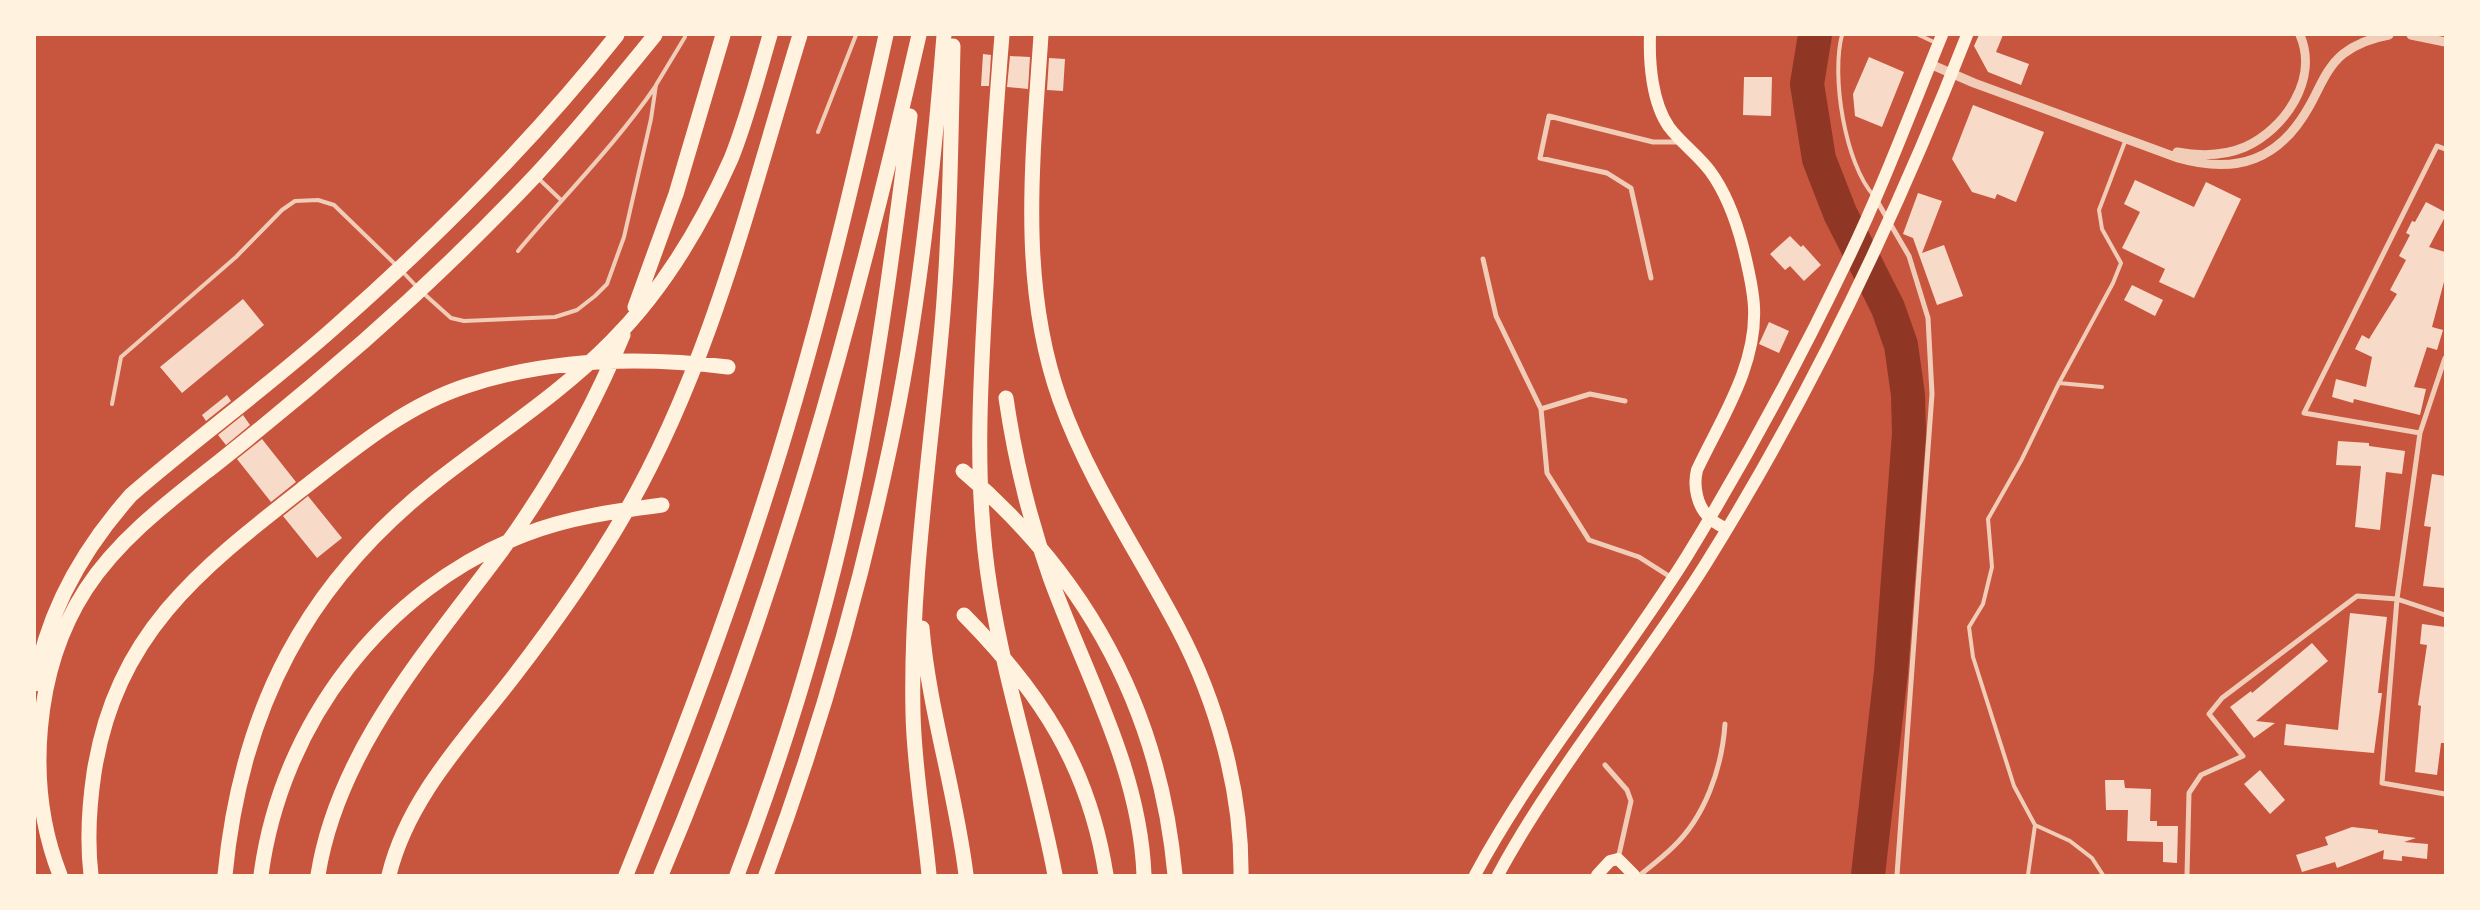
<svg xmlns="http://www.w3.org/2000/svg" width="2480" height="910" viewBox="0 0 2480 910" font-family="'Roboto Serif',serif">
  <rect width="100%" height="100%" fill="#c8553d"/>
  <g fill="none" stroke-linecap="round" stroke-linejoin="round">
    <!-- river -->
    <path stroke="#8f3625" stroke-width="34" d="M1815 35 1807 84 1819 159 1840 213 1888 308 1901 345 1908 395 1909 434 1891 672 1868 875"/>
  </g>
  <!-- building -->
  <path fill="#f7dbc8" d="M1979 35H2003L1996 52 2029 64 2021 85 1988 72 1974 46Z
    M983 54 991 55 989 86H981Z
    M1010 56 1030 57 1028 89 1007 87Z
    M1869 57 1904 72 1882 127 1855 116 1853 94Z
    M1049 58 1065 59 1063 91 1047 90Z
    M1744 77H1772L1771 116 1743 115Z
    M1973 105 2044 132 2016 202 1997 194 1995 199 1972 192 1952 159Z
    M2135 180 2194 207 2206 182 2241 199 2194 298 2159 282 2165 269 2122 248 2140 212 2124 204Z
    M1918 193 1942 201 1922 253 1944 245 1963 296 1937 305 1913 238 1903 234Z
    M2426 202 2445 212V217L2429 247 2445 252V278L2432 327 2443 330 2437 350 2427 347 2414 387 2426 389 2420 415 2354 399 2353 403 2332 397 2336 379 2366 387 2372 357 2355 349 2362 335 2369 339 2397 294 2390 290 2406 260 2399 256 2410 235 2406 233 2412 221 2415 222Z
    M1790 236 1801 247 1803 245 1821 265 1804 281 1790 266 1785 270 1770 254Z
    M2132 285 2163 300 2155 316 2124 300Z
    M243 299 264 325 182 393 160 367Z
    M1769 322 1789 331 1779 353 1759 344Z
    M227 395 231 401 206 421 202 415Z
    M243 415 250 425 226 445 218 435Z
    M262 439 296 482 271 502 237 459Z
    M2338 441 2369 443V446L2405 451 2402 474 2386 472 2380 530 2355 527 2361 466 2336 465Z
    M2432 474 2445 476V588L2423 586 2431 527 2424 526Z
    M308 496 342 538 317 558 283 516Z
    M2350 613 2387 617 2378 693H2382L2374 753 2284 745 2286 724 2338 730Z
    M2422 624 2445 627V735L2444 743H2441L2437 775 2415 772 2421 706 2418 705 2427 645 2420 644Z
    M2312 643 2328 661 2256 721 2275 723 2254 738 2230 707 2251 691 2252 693Z
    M2260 770 2285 800 2270 814 2244 784Z
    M2105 780H2124L2125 788 2151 789 2150 821H2157V826H2178L2177 863 2163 862V842L2127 841 2128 810H2106Z
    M2352 827 2378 830V833L2416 838 2404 842 2428 844 2427 859 2402 856V861L2383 859 2384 850 2337 868 2335 862 2302 872 2296 855 2328 845 2325 837Z"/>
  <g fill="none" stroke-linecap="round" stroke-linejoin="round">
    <!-- service -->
    <path stroke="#f1ccb7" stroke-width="4" d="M1842 35C1831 76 1845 164 1874 196
      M1919 35 1936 43
      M818 132 856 35
      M539 179 561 200
      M518 251C563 197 616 144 655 87
      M401 270 417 287
      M422 292 451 318 464 321 555 317 577 310 595 296 607 284 624 237 651 119 656 85 685 37
      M2059 383 2102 387
      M112 404 121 357 236 257 282 210 295 201 318 200 334 205 396 265
      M2035 825 2070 841 2092 858 2103 875
      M2028 875 2035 825 2014 786 1973 657 1969 627 1983 604 1992 567 1988 519 2021 461 2059 383 2113 283 2121 263 2102 229 2099 210 2126 139"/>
    <!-- minor -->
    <path stroke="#f1ccb7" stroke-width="5" d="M1877 201 1909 256 1928 318 1932 394 1897 875
      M1483 259 1496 316 1541 409 1547 473 1589 540 1639 557 1672 578
      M1651 278 1631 188 1607 173 1540 158 1549 116 1653 142H1678
      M2445 358 2420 433 2397 599 2445 615
      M1541 409 1590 394 1625 401
      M2420 433 2304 413 2437 146 2445 149
      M1605 765 1627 790 1631 801 1618 859
      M1640 875C1651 866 1663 857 1673 847 1705 817 1722 768 1725 724
      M2187 875 2189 793 2201 775 2243 756 2209 714 2222 698 2357 596 2397 599 2382 783 2445 794"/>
    <!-- tertiary -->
    <path stroke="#f1ccb7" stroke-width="9" d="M2411 35 2445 42
      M1930 64 1974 83 2178 158C2237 175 2280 160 2310 105 2320 87 2327 67 2343 54 2357 43 2372 38 2389 35
      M2177 152C2199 156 2224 156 2245 147 2285 129 2319 79 2300 35"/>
    <!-- primary -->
    <path stroke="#fff3e0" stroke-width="12" d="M1650 35C1649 63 1652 103 1669 127 1681 143 1698 155 1710 171 1727 194 1736 220 1743 247 1748 267 1753 287 1754 307 1757 366 1721 419 1697 470 1693 486 1697 507 1710 518 1714 523 1721 526 1727 529
      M1475 875C1536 762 1619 665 1687 556 1745 461 1798 363 1846 263 1882 189 1911 111 1942 35
      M1498 875C1557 766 1639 670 1705 565 1810 397 1895 219 1967 35
      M1597 875 1610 861 1618 859 1634 875"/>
    <!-- motorway -->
    <path stroke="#fff3e0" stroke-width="15" d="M1002 35C995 119 990 202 986 286 980 386 974 489 990 588 1005 685 1037 779 1055 875
      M1041 35C1033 157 1018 282 1060 400 1089 481 1138 552 1178 628 1217 702 1242 791 1241 875
      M635 307 676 194 723 35
      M1006 398C1015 460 1029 518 1050 577 1085 674 1140 769 1144 875
      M963 471C1089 578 1160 711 1175 875
      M964 615C1040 692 1089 766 1106 875
      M922 628C929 711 956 792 966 875
      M35 684C47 611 83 549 131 495 198 437 270 385 336 326 437 237 533 141 617 35
      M60 875C25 786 34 669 86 589 120 537 172 499 220 461 269 422 317 382 364 341 423 289 480 234 534 177 576 132 616 83 655 35
      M91 875C87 841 89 807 94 773 116 633 200 569 305 487 355 448 405 406 466 386 551 358 639 356 728 367
      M225 875C241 709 306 583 438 480 497 434 560 394 612 341 663 290 702 224 731 159 747 119 758 76 770 35
      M261 875C281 724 383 589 526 534 569 517 616 511 662 505
      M318 875C339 742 440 637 516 531 558 470 595 403 623 335
      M389 875C408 797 467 737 514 676 554 624 591 572 624 515 710 367 750 198 800 35
      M626 875C683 736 736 594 780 451 822 314 855 175 886 35
      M661 875C776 604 854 321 919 35
      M737 875C790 736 833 592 861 446 882 337 896 226 910 116
      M766 875C818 736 859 592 890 447 919 312 933 172 944 35
      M929 875C924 821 914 767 913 713 910 579 932 447 943 313 950 225 951 136 953 46"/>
  </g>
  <!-- border -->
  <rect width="2480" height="910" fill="none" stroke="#fff3e0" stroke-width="72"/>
</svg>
